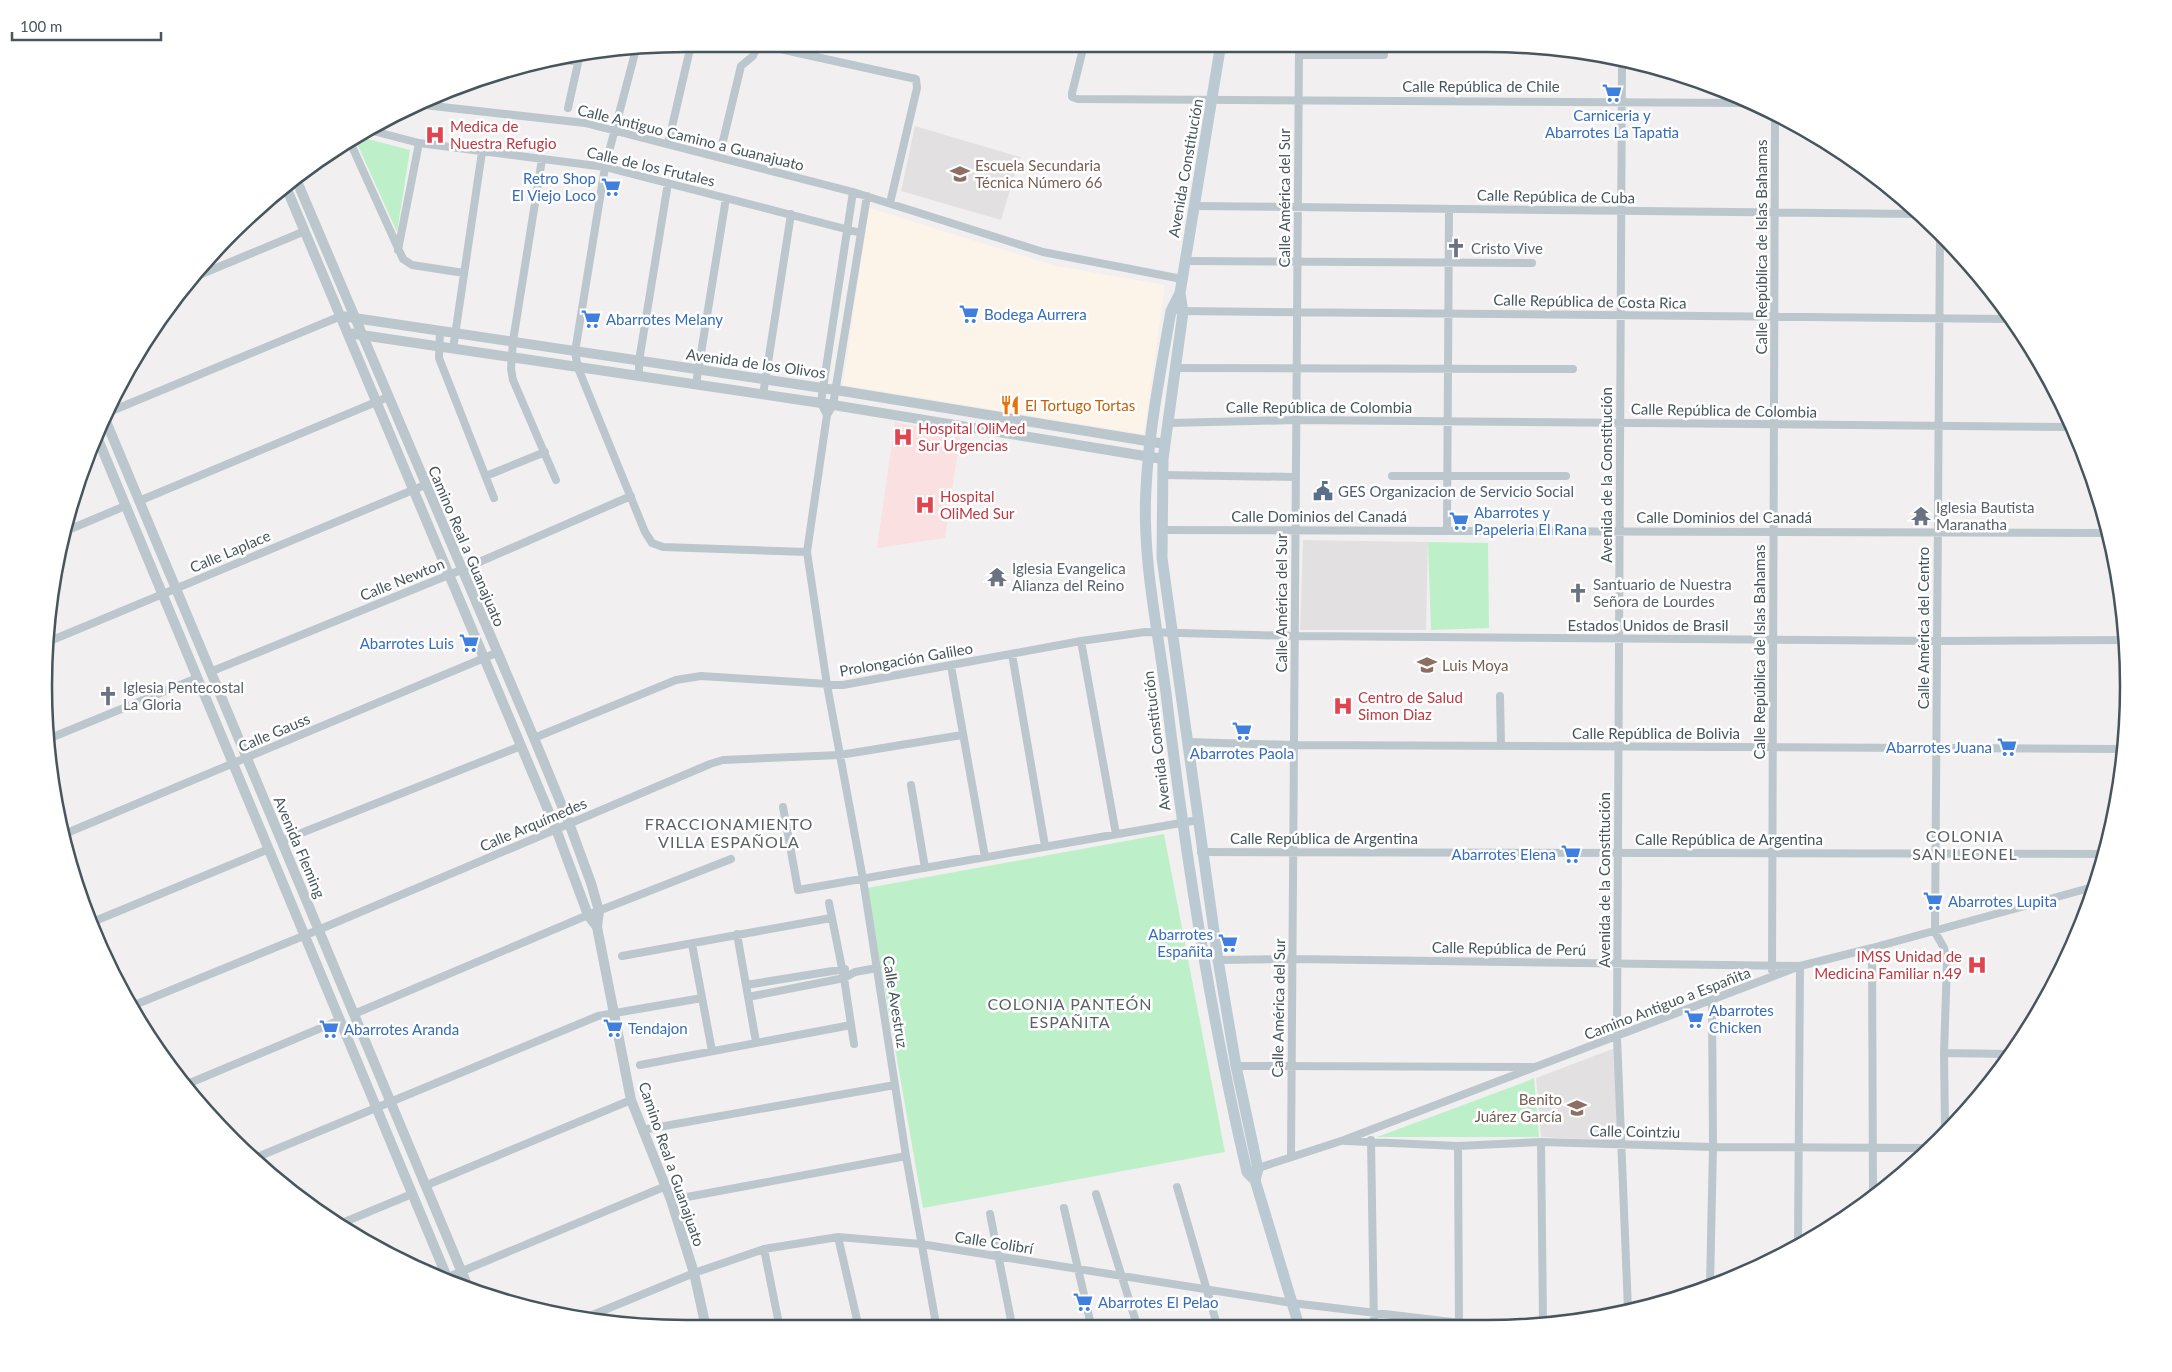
<svg xmlns="http://www.w3.org/2000/svg" width="2172" height="1372" viewBox="0 0 2172 1372" font-family="Lato,sans-serif">
  <rect width="100%" height="100%" fill="#f2eff0"/>
  <!-- commercial -->
  <path fill="#fcf4e9" d="M869 208 1056 266 1165 285 1144 434 843 385Z"/>
  <!-- education -->
  <path fill="#e3e0e2" d="M915 126 1020 157 1001 220 901 191Z
    M1303 540 1428 542 1426 630H1300Z
    M1615 1048 1617 1141 1541 1137 1536 1078Z"/>
  <!-- medical -->
  <path fill="#fbe0e2" d="M895 422 960 436 945 538 877 548Z"/>
  <!-- green -->
  <path fill="#bdf0c9" d="M360 137 410 150 397 232 355 139Z
    M1428 542 1488 543 1489 628 1431 630Z
    M1164 834 1225 1152 923 1208 867 888Z
    M1534 1078 1539 1137H1377L1525 1082Z"/>
  <g fill="none" stroke-linecap="round" stroke-linejoin="round">
    <!-- minor -->
    <path stroke="#bbc7cd" stroke-width="8" d="M636 49 605 167 575 352 578 368 645 532 652 543 663 547 807 552
      M780 49 916 79 917 88 890 203
      M1083 49 1072 93V97L1078 99 1749 103
      M1299 55H1384
      M562 59 578 62
      M1622 63 1617 1037 1628 1310
      M424 105 585 123 853 192 1043 252 1182 279
      M568 108 580 54
      M373 131 419 143 605 167 861 233
      M723 141 741 66 753 56 756 49
      M350 142 403 259 412 265 464 273
      M668 144 690 49
      M542 159 513 341 511 369 513 380 556 480
      M867 196 833 405 827 415 807 552 827 685 863 879 906 1156 936 1324
      M1193 206 1917 214
      M1940 235 1935 932 1944 948 1947 963 1944 1053 1945 1127
      M398 250 419 143
      M1184 261 1532 263
      M192 278 305 231
      M1179 311 2009 319
      M440 330 439 358 494 498
      M453 349 482 152
      M1176 368 1573 369
      M639 377V361L668 183
      M696 384 726 198
      M763 395 791 214
      M109 412 341 316
      M827 415 821 403 823 388 853 192
      M1168 423 1297 420 2071 427
      M1162 475 1296 477
      M486 476 545 452
      M1392 476H1566
      M139 501 388 397
      M68 530 125 506
      M1161 530 2107 533
      M1447 530 1449 209
      M1081 641 1116 834
      M45 643 425 485
      M1012 654 1045 846
      M951 666 985 857
      M210 672 461 570 631 496
      M1500 696 1501 746
      M534 738 676 680 701 676 843 685 1081 641 1145 632 1295 636 1937 641 2124 640
      M48 739 197 678
      M1188 742 1294 745 2123 749
      M911 785 925 868
      M783 807 798 890 1198 820
      M62 835 496 653
      M281 841 521 746
      M1201 852 2106 854
      M829 903 844 978 854 1044
      M90 923 269 849
      M737 934 756 1042
      M692 944 712 1051
      M1872 948 1873 1198
      M622 956 831 918
      M1218 960 1293 959 1800 966 1798 1245
      M1772 970 1775 118
      M746 985 845 969
      M748 997 844 978 855 972 877 968
      M132 1006 318 930 710 764 723 760 840 755 962 735
      M354 1014 588 915 731 859
      M1944 1053 2010 1054
      M640 1065 851 1025
      M1236 1066 1532 1067
      M185 1085 340 1020
      M642 1130 895 1085
      M1371 1140 1374 1326
      M1346 1141 1458 1146 1541 1142 1713 1147 1925 1148
      M1541 1142 1543 1324
      M1458 1146 1459 1327
      M1291 1157 1299 49
      M255 1158 598 1016 702 998
      M1255 1169 1344 1140 1800 966 1872 948 2093 887
      M427 1185 631 1100
      M1177 1187 1217 1325
      M1096 1194 1137 1325
      M671 1200 906 1156
      M1064 1208 1091 1325
      M990 1214 1012 1325
      M342 1223 412 1194
      M838 1237 858 1324
      M764 1249 779 1324
      M441 1280 666 1186
      M1710 1285 1713 1147 1712 1001
      M585 1318 694 1273 764 1249 838 1237 921 1244 1292 1303 1494 1327"/>
    <!-- tertiary -->
    <path stroke="#bbc7cd" stroke-width="10" d="M296 179 534 738 569 823 591 883 599 911 597 927 631 1100 671 1200 694 1273 705 1323
      M286 187 556 829 588 915 597 927
      M341 316 836 390 1165 444
      M348 333 821 403 1163 459
      M105 419 468 1287
      M97 437 449 1282"/>
    <!-- secondary -->
    <path stroke="#bbcad2" stroke-width="11" d="M1220 49 1180 293 1183 312 1163 459 1162 558 1218 960 1236 1066 1258 1169 1255 1180 1299 1326
      M1180 293 1171 311C1161 369 1149 429 1146 488 1142 557 1157 625 1166 693 1185 854 1210 1014 1247 1172L1255 1180"/>
  </g>
  <!-- icons -->
  <defs>
    <symbol id="supermarket-bare" viewBox="-9 -9 18 18"><path d="M-6-5.5h2.5l.6 2H6L4.5 2H-2.5L-4.4-4H-6ZM-1.5 3.2a1.3 1.3 0 1 0 .1 0ZM3 3.2a1.3 1.3 0 1 0 .1 0Z" fill="#3f7fe0" stroke="#fff" stroke-width="2.5" paint-order="stroke"/></symbol>
    <symbol id="hospital-bare" viewBox="-9 -9 18 18"><path d="M-5-5h3v3.5h4V-5h3V5h-3V1.5h-4V5h-3Z" fill="#e0444e" stroke="#fff" stroke-width="2.5" paint-order="stroke"/></symbol>
    <symbol id="school-bare" viewBox="-9 -9 18 18"><path d="M0-5L7-2L0 1L-7-2ZM-4 1L0 2.5L4 1V4Q0 6-4 4Z" fill="#8d6e63" stroke="#fff" stroke-width="2.5" paint-order="stroke"/></symbol>
    <symbol id="church-bare" viewBox="-9 -9 18 18"><path d="M-1.2-6h2.4v3.5h3.3v2.4h-3.3V6h-2.4V-.1h-3.3v-2.4h3.3Z" fill="#6b7280" stroke="#fff" stroke-width="2.5" paint-order="stroke"/></symbol>
    <symbol id="restaurant-bare" viewBox="-9 -9 18 18"><path d="M-5-6h1v4h1v-4h1v4h1v-4h1v5L-1.5 .5V6h-2V.5L-5-1ZM5-6V6H3V1.5H1.5Q1.5-4 5-6Z" fill="#e8710a" stroke="#fff" stroke-width="2.5" paint-order="stroke"/></symbol>
    <symbol id="civic-bare" viewBox="-9 -9 18 18"><path d="M-.6-6.5H3V-4.5H.6V-3L4-1V1h2V6H-6V1h2V-1L-.6-3ZM-1.2 2.5V6h2.4V2.5Z" fill="#5c6f8a" stroke="#fff" stroke-width="2.5" paint-order="stroke"/></symbol>
    <symbol id="temple-bare" viewBox="-9 -9 18 18"><path d="M0-6L5-2H3V0L6.5 2.5H4V6H1.5V3h-3V6H-4V2.5H-6.5L-3 0V-2H-5Z" fill="#6b7280" stroke="#fff" stroke-width="2.5" paint-order="stroke"/></symbol>
  </defs>
  <g fill-rule="evenodd">
    <use href="#supermarket-bare" x="1598" y="79" width="28" height="28"/>
    <use href="#hospital-bare" x="421" y="121" width="28" height="28"/>
    <use href="#school-bare" x="946" y="160" width="28" height="28"/>
    <use href="#supermarket-bare" x="597" y="173" width="28" height="28"/>
    <use href="#church-bare" x="1442" y="234" width="28" height="28"/>
    <use href="#supermarket-bare" x="955" y="300" width="28" height="28"/>
    <use href="#supermarket-bare" x="577" y="305" width="28" height="28"/>
    <use href="#restaurant-bare" x="996" y="391" width="28" height="28"/>
    <use href="#hospital-bare" x="889" y="423" width="28" height="28"/>
    <use href="#civic-bare" x="1309" y="477" width="28" height="28"/>
    <use href="#hospital-bare" x="911" y="491" width="28" height="28"/>
    <use href="#temple-bare" x="1907" y="502" width="28" height="28"/>
    <use href="#supermarket-bare" x="1445" y="507" width="28" height="28"/>
    <use href="#temple-bare" x="983" y="563" width="28" height="28"/>
    <use href="#church-bare" x="1564" y="579" width="28" height="28"/>
    <use href="#supermarket-bare" x="455" y="629" width="28" height="28"/>
    <use href="#school-bare" x="1413" y="651" width="28" height="28"/>
    <use href="#church-bare" x="94" y="682" width="28" height="28"/>
    <use href="#hospital-bare" x="1329" y="692" width="28" height="28"/>
    <use href="#supermarket-bare" x="1228" y="717" width="28" height="28"/>
    <use href="#supermarket-bare" x="1993" y="733" width="28" height="28"/>
    <use href="#supermarket-bare" x="1557" y="840" width="28" height="28"/>
    <use href="#supermarket-bare" x="1919" y="887" width="28" height="28"/>
    <use href="#supermarket-bare" x="1214" y="929" width="28" height="28"/>
    <use href="#hospital-bare" x="1963" y="951" width="28" height="28"/>
    <use href="#supermarket-bare" x="1680" y="1005" width="28" height="28"/>
    <use href="#supermarket-bare" x="599" y="1014" width="28" height="28"/>
    <use href="#supermarket-bare" x="315" y="1015" width="28" height="28"/>
    <use href="#school-bare" x="1563" y="1094" width="28" height="28"/>
    <use href="#supermarket-bare" x="1069" y="1288" width="28" height="28"/>
  </g>
  <g text-anchor="middle" dominant-baseline="central" stroke-width="5" stroke-linejoin="round" paint-order="stroke">
    <!-- street labels -->
    <g font-size="15" fill="#47565d" stroke="#fff">
      <text x="1481" y="86">Calle República de Chile</text>
      <text transform="translate(691 137) rotate(14)">Calle Antiguo Camino a Guanajuato</text>
      <text transform="translate(651 166) rotate(13)">Calle de los Frutales</text>
      <text transform="translate(1185 168) rotate(-80)">Avenida Constitución</text>
      <text transform="translate(1556 196) rotate(1)">Calle República de Cuba</text>
      <text transform="translate(1284 198) rotate(-90)">Calle América del Sur</text>
      <text transform="translate(1761 247) rotate(-90)">Calle República de Islas Bahamas</text>
      <text transform="translate(1590 301) rotate(1)">Calle República de Costa Rica</text>
      <text transform="translate(756 363) rotate(8)">Avenida de los Olivos</text>
      <text x="1319" y="407">Calle República de Colombia</text>
      <text transform="translate(1724 410) rotate(1)">Calle República de Colombia</text>
      <text transform="translate(1606 475) rotate(-90)">Avenida de la Constitución</text>
      <text x="1319" y="516">Calle Dominios del Canadá</text>
      <text x="1724" y="517">Calle Dominios del Canadá</text>
      <text transform="translate(467 546) rotate(67)">Camino Real a Guanajuato</text>
      <text transform="translate(230 551) rotate(-23)">Calle Laplace</text>
      <text transform="translate(402 579) rotate(-22)">Calle Newton</text>
      <text transform="translate(1281 603) rotate(-90)">Calle América del Sur</text>
      <text x="1648" y="625">Estados Unidos de Brasil</text>
      <text transform="translate(1923 628) rotate(-90)">Calle América del Centro</text>
      <text transform="translate(1759 652) rotate(-90)">Calle República de Islas Bahamas</text>
      <text transform="translate(906 659) rotate(-10)">Prolongación Galileo</text>
      <text transform="translate(274 732) rotate(-23)">Calle Gauss</text>
      <text x="1656" y="733">Calle República de Bolivia</text>
      <text transform="translate(1156 741) rotate(-97)">Avenida Constitución</text>
      <text transform="translate(533 824) rotate(-23)">Calle Arquímedes</text>
      <text x="1324" y="838">Calle República de Argentina</text>
      <text x="1729" y="839">Calle República de Argentina</text>
      <text transform="translate(300 847) rotate(67)">Avenida Fleming</text>
      <text transform="translate(1604 880) rotate(-90)">Avenida de la Constitución</text>
      <text transform="translate(1509 948) rotate(1)">Calle República de Perú</text>
      <text transform="translate(896 1002) rotate(81)">Calle Avestruz</text>
      <text transform="translate(1667 1003) rotate(-21)">Camino Antiguo a Españita</text>
      <text transform="translate(1278 1008) rotate(-89)">Calle América del Sur</text>
      <text transform="translate(1635 1131) rotate(1)">Calle Cointziu</text>
      <text transform="translate(672 1164) rotate(71)">Camino Real a Guanajuato</text>
      <text transform="translate(994 1242) rotate(9)">Calle Colibrí</text>
    </g>
    <!-- shop labels -->
    <g font-size="15" fill="#366cbe" stroke="#fff" text-anchor="start">
      <text x="1612" y="115" text-anchor="middle">Carniceria y<tspan x="1612" dy="17">Abarrotes La Tapatia</tspan></text>
      <text x="596" y="178" text-anchor="end">Retro Shop<tspan x="596" dy="17">El Viejo Loco</tspan></text>
      <text x="984" y="314">Bodega Aurrera</text>
      <text x="606" y="319">Abarrotes Melany</text>
      <text x="1474" y="512">Abarrotes y<tspan x="1474" dy="17">Papeleria El Rana</tspan></text>
      <text x="454" y="643" text-anchor="end">Abarrotes Luis</text>
      <text x="1992" y="747" text-anchor="end">Abarrotes Juana</text>
      <text x="1242" y="753" text-anchor="middle">Abarrotes Paola</text>
      <text x="1556" y="854" text-anchor="end">Abarrotes Elena</text>
      <text x="1948" y="901">Abarrotes Lupita</text>
      <text x="1213" y="934" text-anchor="end">Abarrotes<tspan x="1213" dy="17">Españita</tspan></text>
      <text x="1709" y="1010">Abarrotes<tspan x="1709" dy="17">Chicken</tspan></text>
      <text x="628" y="1028">Tendajon</text>
      <text x="344" y="1029">Abarrotes Aranda</text>
      <text x="1098" y="1302">Abarrotes El Pelao</text>
    </g>
    <!-- health labels -->
    <g font-size="15" fill="#be3a42" stroke="#fff" text-anchor="start">
      <text x="450" y="126">Medica de<tspan x="450" dy="17">Nuestra Refugio</tspan></text>
      <text x="918" y="428">Hospital OliMed<tspan x="918" dy="17">Sur Urgencias</tspan></text>
      <text x="940" y="496">Hospital<tspan x="940" dy="17">OliMed Sur</tspan></text>
      <text x="1358" y="697">Centro de Salud<tspan x="1358" dy="17">Simon Diaz</tspan></text>
      <text x="1962" y="956" text-anchor="end">IMSS Unidad de<tspan x="1962" dy="17">Medicina Familiar n.49</tspan></text>
    </g>
    <!-- education labels -->
    <g font-size="15" fill="#785e54" stroke="#fff" text-anchor="start">
      <text x="975" y="165">Escuela Secundaria<tspan x="975" dy="17">Técnica Número 66</tspan></text>
      <text x="1442" y="665">Luis Moya</text>
      <text x="1562" y="1099" text-anchor="end">Benito<tspan x="1562" dy="17">Juárez García</tspan></text>
    </g>
    <!-- worship labels -->
    <g font-size="15" fill="#5b616d" stroke="#fff" text-anchor="start">
      <text x="1471" y="248">Cristo Vive</text>
      <text x="1936" y="507">Iglesia Bautista<tspan x="1936" dy="17">Maranatha</tspan></text>
      <text x="1012" y="568">Iglesia Evangelica<tspan x="1012" dy="17">Alianza del Reino</tspan></text>
      <text x="1593" y="584">Santuario de Nuestra<tspan x="1593" dy="17">Señora de Lourdes</tspan></text>
      <text x="123" y="687">Iglesia Pentecostal<tspan x="123" dy="17">La Gloria</tspan></text>
    </g>
    <!-- food labels -->
    <g font-size="15" fill="#c56008" stroke="#fff" text-anchor="start">
      <text x="1025" y="405">El Tortugo Tortas</text>
    </g>
    <!-- service labels -->
    <g font-size="15" fill="#4e5e75" stroke="#fff" text-anchor="start">
      <text x="1338" y="491">GES Organizacion de Servicio Social</text>
    </g>
    <!-- neighbourhood labels -->
    <g font-size="16" letter-spacing="1" fill="#5c6165" stroke="#fff">
      <text x="729" y="823">FRACCIONAMIENTO<tspan x="729" dy="18">VILLA ESPAÑOLA</tspan></text>
      <text x="1965" y="835">COLONIA<tspan x="1965" dy="18">SAN LEONEL</tspan></text>
      <text x="1070" y="1003">COLONIA PANTEÓN<tspan x="1070" dy="18">ESPAÑITA</tspan></text>
    </g>
  </g>
  <!-- crop -->
  <path d="M0 0H2172V1372H0ZM686 52H1486A634 634 0 0 1 2120 686V686A634 634 0 0 1 1486 1320H686A634 634 0 0 1 52 686V686A634 634 0 0 1 686 52Z" fill="#fff" fill-rule="evenodd"/>
  <path fill="none" stroke="#47565d" stroke-width="2.5" d="M686 52H1486A634 634 0 0 1 2120 686V686A634 634 0 0 1 1486 1320H686A634 634 0 0 1 52 686V686A634 634 0 0 1 686 52Z"/>
  <!-- scale -->
  <path d="M12 32v8h149v-8" fill="none" stroke="#47565d" stroke-width="2.5"/>
  <text x="20" y="32" font-size="15" fill="#47565d" stroke="#ffffff" stroke-width="4" paint-order="stroke">100 m</text>
</svg>
